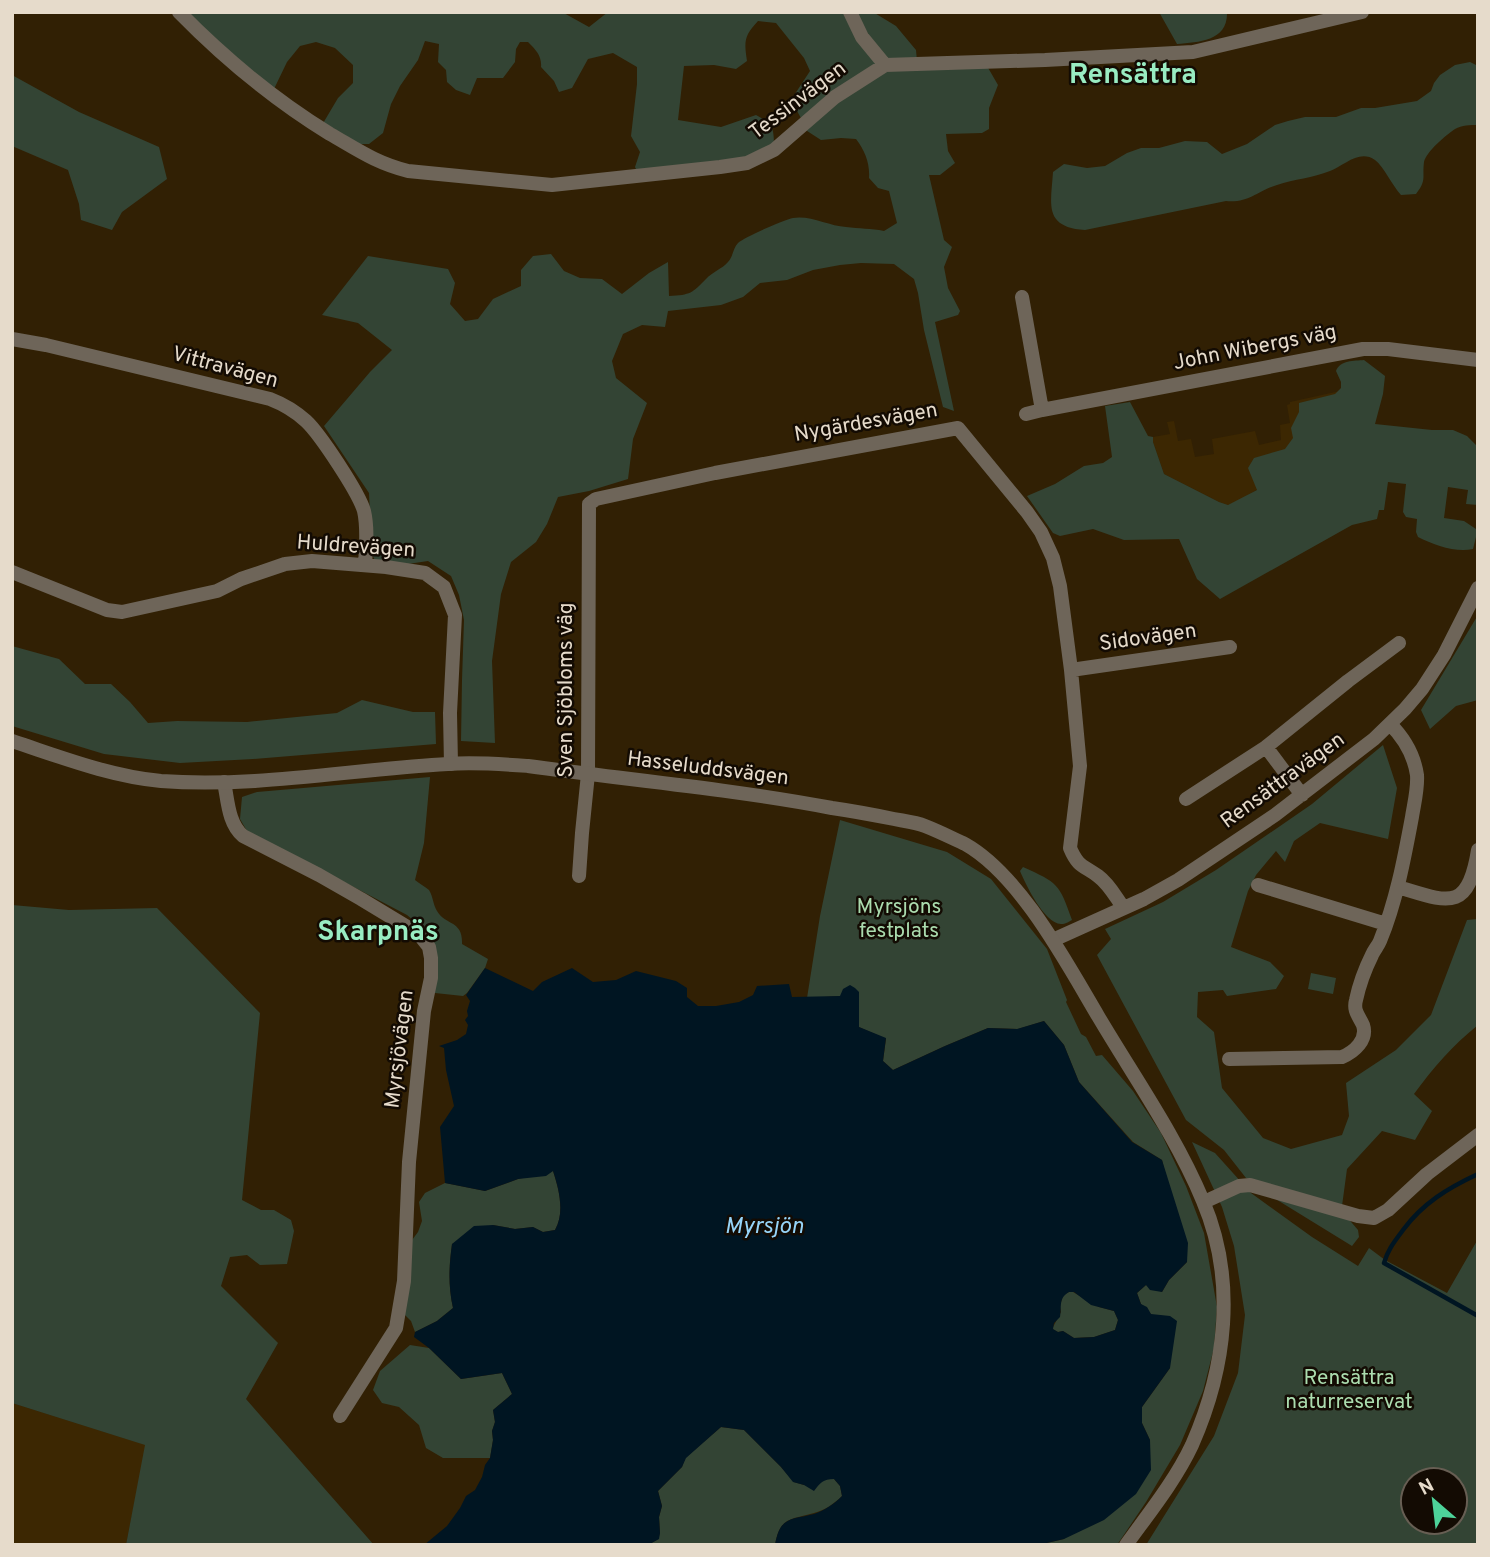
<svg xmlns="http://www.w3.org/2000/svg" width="1490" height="1557" viewBox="0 0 1490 1557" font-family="Overpass,sans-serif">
  <rect width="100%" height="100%" fill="#312004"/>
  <!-- built -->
  <path fill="#3c2702" d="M1340 391 1269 482 1237 502 1228 505 1219 502 1164 474 1153 442V437L1170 434 1167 422 1174 421 1178 441 1191 439 1195 457 1214 454 1212 439 1255 431 1259 445 1281 440 1280 425 1290 423 1287 405 1290 404V402Z
    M12 1403 146 1445 126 1545H12Z"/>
  <!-- green -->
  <path fill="#334434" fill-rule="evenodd" d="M187 12H562L589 27 608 12H845L880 64 802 120 791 100 810 71 804 58 776 23 758 21C744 36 744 41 747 61L736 69 714 65 684 66 678 120 721 127 756 115C771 123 774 126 774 144L744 160 637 171 635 167 640 152 631 136 637 84V67L613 53 588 59 572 88 559 92 554 81 541 67C542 56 536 50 528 42H520L516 49 515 62 503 78H477L470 95 456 90 447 82 446 70 438 62 439 44 425 41 418 60 400 86 391 104 383 133 369 144H352L322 125 338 98 353 83V65L335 48 316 42 300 46 287 62 274 89 256 79Z
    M854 12H873L896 26 916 50 917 61 886 62Z
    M1159 12H1227C1228 41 1199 42 1177 44Z
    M1470 62 1478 66V125C1470 125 1462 125 1455 129 1446 135 1426 152 1424 162 1422 178 1427 180 1416 194L1401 195C1392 185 1384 167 1375 160 1359 149 1344 166 1330 171 1313 178 1294 179 1277 185 1256 191 1250 203 1226 201L1085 230C1043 227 1051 204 1053 172L1064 164 1087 168 1105 166 1127 153 1141 148H1159L1185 141 1207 142 1222 154 1247 144 1275 125 1288 121 1305 117H1336L1361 108H1375L1417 101 1431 91 1434 83 1440 75 1455 65Z
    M987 66 998 85 989 108V129L982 133 946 134 948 151 955 163 940 175H929L944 240 952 247 944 267 948 288 960 311 958 315 935 322 954 411 943 407 924 330 918 293 914 279 894 264 861 263 840 265 813 270 787 280 760 283 743 297 721 305 668 311 665 327 642 325 623 334 612 361 616 378 647 403 633 439 628 479 589 491 558 497 547 524 536 542 511 562 501 594 492 661 495 743 461 741 462 680 464 620 459 595 451 576 428 561 408 564 375 560 372 555 369 493 324 426 370 372 392 350 358 323 322 315 368 256 448 269 455 283 450 304 465 321 478 319 493 299 521 286V270L533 256 551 254 564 271 580 278 602 279 622 294 649 273 668 262 669 296C691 295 692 293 706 279 712 272 722 269 728 262 733 257 733 248 738 243 744 237 784 220 793 218 810 215 829 226 846 227 859 229 871 228 884 231L897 223 889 191 878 188 869 178C870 163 865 151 856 139L841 138 821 140 804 129 837 99 883 71Z
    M12 75 79 112 159 147 167 179 122 212 112 230 81 220 79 204 68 170 12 146Z
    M1364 360 1385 376 1383 394 1375 424 1432 430H1453L1467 436 1478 447V505L1466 504 1468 490 1448 487 1444 518 1464 521 1476 529V537L1473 549C1456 553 1434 545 1418 537L1416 532 1417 519 1406 517 1403 512 1406 484 1388 482 1384 510H1379L1377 519 1352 525 1220 599 1197 579 1179 539 1124 540 1093 529 1060 536 1053 533 1027 496 1055 484 1084 466 1103 463 1112 457 1105 406 1130 402 1148 436 1153 437V442L1164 474 1219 502 1228 505 1257 490 1248 468 1254 458 1285 449 1293 438 1291 428 1299 412V403L1335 394 1341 388V382L1336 371C1340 360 1354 361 1364 360Z
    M1478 615V700L1456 706 1430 729 1421 710Z
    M12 646 59 659 85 684H111L130 702 148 723 177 721 247 722 337 713 362 700 413 712H435L436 744 253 759 180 763 104 754 12 726Z
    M1383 745 1397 788 1388 839 1320 823 1294 841 1285 862 1276 851 1256 875 1248 891 1231 947 1270 962 1284 976 1276 989 1227 996 1223 990 1198 992 1197 1017 1214 1032 1222 1088 1263 1138 1291 1149 1342 1135 1349 1116 1346 1083 1396 1050 1431 1015 1467 920 1478 919V1025C1453 1045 1433 1068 1414 1094L1432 1111 1415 1140 1382 1131 1347 1169 1342 1206 1246 1178 1224 1150 1186 1120 1097 955 1111 939 1105 929 1163 902 1216 870 1312 804Z
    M430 777 424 843 415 880C419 883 425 887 429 890 433 896 433 905 437 911 446 926 463 920 462 944L488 959 485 968 467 993 463 996 435 993 432 944 425 930 407 915 247 831 240 819 242 797 257 792Z
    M840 820 947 852 991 879 1047 949 1067 1000 1066 1002 1081 1034 1086 1037 1096 1056 1102 1055 1133 1091 1161 1133 1186 1186 1204 1233 1217 1307 1214 1348 1203 1391 1180 1445 1146 1502 1117 1545H1038L1064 1539 1150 1440 1142 1423V1407L1170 1368 1151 1314 1141 1304 1137 1293 1146 1285 1162 1292 1169 1280 1187 1262 1162 1160 1133 1142 1079 1082 1064 1045 1044 1021 1018 1029 988 1028 945 1046 893 1070 883 1061 886 1039 859 1027V992L841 996 807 998 820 916Z
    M1023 867C1058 883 1059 883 1072 920 1068 922 1066 924 1061 924 1044 923 1026 885 1020 871Z
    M12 905 69 910 157 908 260 1013 242 1200 261 1210H274L291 1220 294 1231 287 1264 260 1265 247 1255 230 1257 221 1286 278 1343 246 1399 374 1545H126L145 1445 12 1403Z
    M1311 973 1336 978 1333 994 1308 989Z
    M1192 1142 1215 1153 1251 1193 1312 1237 1358 1266 1369 1248 1385 1260 1447 1293 1478 1239V1545H1146L1214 1436 1238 1373 1245 1315 1234 1246 1222 1207ZM1413 1480H1455V1522H1413Z
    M553 1171C559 1189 565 1213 555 1230L543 1232 533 1227 515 1229 493 1225 452 1244C449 1266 448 1285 453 1308L437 1321 415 1332 411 1321 401 1311 409 1244 418 1232 422 1221 419 1202 425 1193 445 1183 485 1191 518 1179Z
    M1274 1198 1346 1216 1358 1230 1359 1237 1352 1246Z
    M1069 1292H1073L1099 1307 1114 1311 1118 1320 1115 1330 1094 1337 1074 1338 1063 1331 1058 1332 1052 1329 1061 1312 1060 1306 1063 1295Z
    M410 1345 429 1348 461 1379 502 1373 512 1394 493 1410 495 1422 492 1431 493 1440 490 1458H443L426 1448 419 1425 399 1407 382 1403 373 1390 380 1371Z
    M721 1427 744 1430 781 1467 794 1482 804 1485 827 1479H834L840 1486 842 1496C834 1504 825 1510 814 1513 791 1520 780 1516 775 1545H648L658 1539 660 1533 659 1517 662 1506 658 1491 682 1467 685 1458Z"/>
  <!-- water -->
  <path fill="#001522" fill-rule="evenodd" d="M485 968 533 991 542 982 572 968 593 982 616 980 636 971 676 981 687 988V997L698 1006H716L739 1002 753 995 757 986 789 984 792 997 840 996 843 989 850 985 855 988 859 992V1027L886 1038 883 1061 893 1070 945 1046 988 1028 1017 1029 1044 1021 1064 1045 1079 1082 1132 1142 1162 1160 1188 1243 1187 1262 1169 1280 1162 1292 1150 1290 1146 1285 1137 1293 1141 1304 1147 1307 1151 1314 1170 1316 1177 1321 1170 1368 1142 1407V1423L1150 1440 1151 1470 1136 1494 1104 1520 1064 1539 1038 1545H775C780 1516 791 1520 814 1514 825 1510 834 1504 842 1496L840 1486 834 1479C823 1479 820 1483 814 1491L804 1485 793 1482 781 1467 744 1430 721 1427 686 1458 682 1467 658 1491 662 1506 659 1517 660 1533 659 1539 648 1545H424L447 1526 460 1508 466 1496 475 1490 482 1477 485 1465 490 1458 493 1440 492 1431 495 1422 493 1410 512 1394 502 1373 461 1379 429 1348 414 1337 415 1332 437 1321 453 1308C448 1285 449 1266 452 1244L474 1226 493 1225 515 1229 533 1227 543 1232 555 1230C565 1213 559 1189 553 1171L546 1176 518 1179 485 1191 445 1183 440 1127 454 1106 446 1070 444 1048 439 1046 457 1040 466 1034 468 1025 465 1020 468 1016 467 1011 470 1001 466 995ZM1069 1292H1074L1091 1305 1114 1311 1118 1320 1115 1330 1094 1337 1074 1338 1063 1331 1058 1332 1053 1329 1054 1323 1060 1317C1062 1307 1058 1298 1069 1292Z"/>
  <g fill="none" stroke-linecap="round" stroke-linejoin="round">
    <!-- stream -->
    <path stroke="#001522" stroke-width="4.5" d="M1478 1174C1448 1188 1423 1203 1403 1230 1395 1241 1388 1249 1384 1263L1478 1316"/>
    <!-- minor -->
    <path stroke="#6e6559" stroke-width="14" d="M179 12C226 60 273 99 330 134 358 150 376 163 408 171L552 185 720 167 747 163 774 150 835 97 885 65 1045 60 1193 52 1362 12
      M850 12 862 37 885 65
      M1022 297 1042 410 1363 349H1388L1478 360
      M12 339 46 345 270 399C283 404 295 411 306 421 320 434 359 493 364 511 368 528 366 548 365 565
      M1026 414 1042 410
      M12 572 107 610 122 612 217 591 241 579 285 564 312 561 386 567 425 573 444 587 455 615 450 713 451 764
      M1071 670 1230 647
      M1266 747 1348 681 1399 643
      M224 782C228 801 228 823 243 836L319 875 361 899 409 928 421 937 429 947 431 958V978L424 1011 409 1162 404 1281 396 1328 340 1416
      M1186 799 1266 747 1302 795
      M579 876 582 833 588 774 589 504 596 499 715 473 958 428 1027 512 1041 532 1053 558 1060 586 1071 670 1080 766 1070 848C1078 867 1083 865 1098 876 1109 884 1115 896 1123 907
      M1258 885 1386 924
      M1398 887C1448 902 1468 913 1478 850
      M1053 940 1144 899 1178 880 1275 815 1374 739 1405 709 1422 689 1444 655 1478 588
      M1229 1059 1342 1057C1354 1052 1368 1040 1363 1025 1359 1016 1353 1011 1356 1000 1359 986 1365 969 1372 955 1374 950 1378 946 1380 941 1396 902 1404 860 1412 817 1414 804 1418 789 1417 775 1414 755 1404 738 1390 724
      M1204 1202 1239 1186 1250 1185 1358 1216 1374 1218 1388 1210 1427 1174 1478 1135"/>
    <!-- tertiary -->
    <path stroke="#6e6559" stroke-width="14" d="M12 741C61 757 109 776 161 781 257 788 353 769 448 764 475 762 501 764 528 766 629 780 732 789 832 808 853 811 874 815 894 819 904 821 915 822 925 826 938 831 952 838 965 844 1020 875 1066 962 1098 1016 1134 1077 1176 1136 1203 1201 1237 1281 1226 1368 1192 1445 1175 1481 1149 1513 1126 1545"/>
  </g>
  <g text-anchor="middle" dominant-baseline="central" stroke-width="5" stroke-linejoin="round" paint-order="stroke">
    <!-- street labels -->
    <g font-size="21" fill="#e6dbcb" stroke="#130b03">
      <text transform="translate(798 101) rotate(-37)">Tessinvägen</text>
      <text transform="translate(1255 348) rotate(-11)">John Wibergs väg</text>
      <text transform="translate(225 368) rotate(15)">Vittravägen</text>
      <text transform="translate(866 423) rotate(-10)">Nygärdesvägen</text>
      <text transform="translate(356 547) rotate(4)">Huldrevägen</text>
      <text transform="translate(1148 638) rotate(-8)">Sidovägen</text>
      <text transform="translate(566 690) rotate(-90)">Sven Sjöbloms väg</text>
      <text transform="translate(708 769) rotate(7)">Hasseluddsvägen</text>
      <text transform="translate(1283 781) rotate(-36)">Rensättravägen</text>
      <text transform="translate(400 1049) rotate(-83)">Myrsjövägen</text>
    </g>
    <!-- park labels -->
    <g font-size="21" fill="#abdcae" stroke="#130b03">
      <text x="899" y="907">Myrsjöns<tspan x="899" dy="24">festplats</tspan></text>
      <text x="1349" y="1378">Rensättra<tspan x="1349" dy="24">naturreservat</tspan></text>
    </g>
    <!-- water labels -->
    <g font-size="23" font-style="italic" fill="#96d4f8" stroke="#130b03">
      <text x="764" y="1227">Myrsjön</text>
    </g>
    <!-- district labels -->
    <g font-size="28" font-weight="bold" fill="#99ecc2" stroke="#130b03">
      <text x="1133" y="76">Rensättra</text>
      <text x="378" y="933">Skarpnäs</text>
    </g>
  </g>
  <!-- border -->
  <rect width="1490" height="1557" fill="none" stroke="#e6dbcb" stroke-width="28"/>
  <!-- north arrow -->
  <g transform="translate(1434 1501) rotate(332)"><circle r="33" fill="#130b03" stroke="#675e53" stroke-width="2"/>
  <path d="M0-5L12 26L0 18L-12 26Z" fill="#4dd39a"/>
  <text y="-10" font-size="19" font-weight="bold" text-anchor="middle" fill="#e6dbcb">N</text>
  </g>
</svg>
